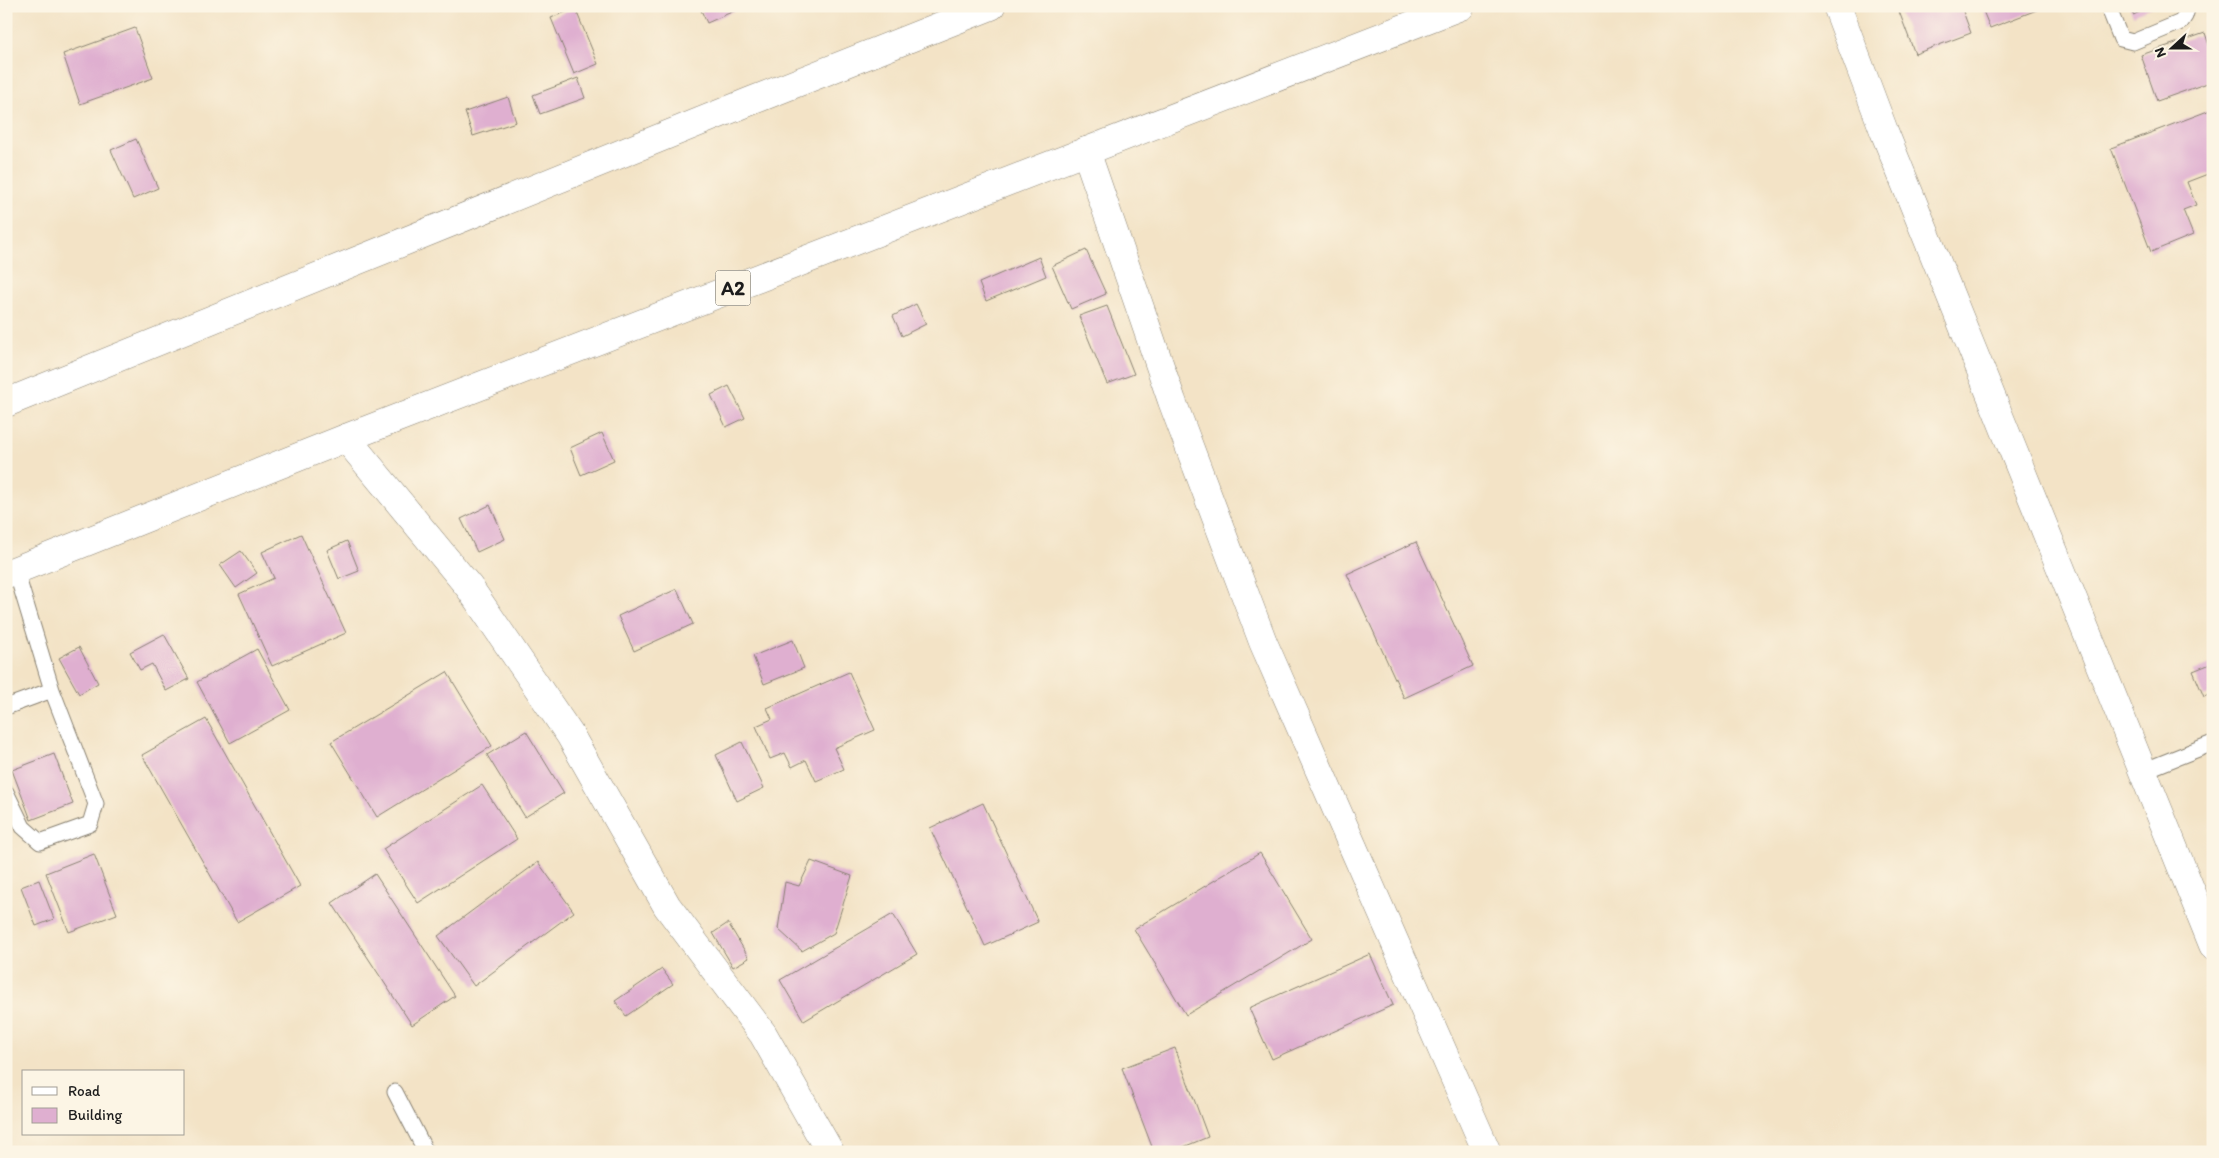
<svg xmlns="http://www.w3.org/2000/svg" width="2219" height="1158" viewBox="0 0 2219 1158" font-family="Itim,sans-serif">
  <rect width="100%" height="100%" fill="#fcf5e5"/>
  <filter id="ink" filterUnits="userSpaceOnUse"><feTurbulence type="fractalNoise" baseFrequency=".02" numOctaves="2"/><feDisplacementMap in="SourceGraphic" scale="10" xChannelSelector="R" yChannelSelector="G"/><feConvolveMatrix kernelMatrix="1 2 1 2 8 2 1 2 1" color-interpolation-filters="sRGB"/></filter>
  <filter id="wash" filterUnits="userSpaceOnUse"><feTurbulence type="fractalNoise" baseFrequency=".0096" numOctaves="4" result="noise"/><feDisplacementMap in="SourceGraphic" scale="20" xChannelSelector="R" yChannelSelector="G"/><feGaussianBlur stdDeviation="1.12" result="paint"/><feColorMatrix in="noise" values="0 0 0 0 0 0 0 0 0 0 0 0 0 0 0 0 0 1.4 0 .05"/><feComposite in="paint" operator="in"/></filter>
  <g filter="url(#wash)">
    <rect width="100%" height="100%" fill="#f3e3c6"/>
    <g id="blocks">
      <!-- building -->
      <path fill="#dfafd0" d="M699 6H745L707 23Z
        M1897 6H1961L1971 33 1915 54Z
        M1981 6H2047L1990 28Z
        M2129 6H2154L2133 15Z
        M575 8 598 64 574 74 551 18Z
        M135 28 153 78 80 104 63 54Z
        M2205 33 2213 57V81L2157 101 2141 55Z
        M578 78 585 98 540 114 533 95Z
        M508 97 516 122 473 136 465 112Z
        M2213 109V172L2187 182 2196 205 2183 210 2193 235 2151 252 2111 148Z
        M136 139 158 188 133 199 111 150Z
        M1086 250 1106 294 1071 309 1052 266Z
        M1039 257 1046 276 986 301 979 283Z
        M916 304 926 324 902 336 893 316Z
        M1107 306 1134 374 1107 384 1079 316Z
        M729 386 745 418 726 427 711 395Z
        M602 433 614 460 581 475 570 448Z
        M490 505 505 539 477 552 461 519Z
        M301 534 346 633 272 666 239 594 274 578 262 552Z
        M347 541 359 571 339 579 327 550Z
        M1416 542 1473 666 1404 698 1347 574Z
        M241 551 257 573 236 588 220 565Z
        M677 589 693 624 634 651 618 616Z
        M164 634 189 679 166 691 152 664 140 670 130 652Z
        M793 640 804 668 764 684 753 656Z
        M79 647 98 683 79 694 59 658Z
        M257 649 290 710 230 743 197 682Z
        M2213 663V693L2204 697 2193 671Z
        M447 672 492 746 377 817 331 742Z
        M849 672 875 730 834 748 844 769 816 781 806 760 792 767 785 753 770 759 756 726 772 719 767 708Z
        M206 719 300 886 237 922 142 755Z
        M526 731 564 793 525 817 487 755Z
        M742 742 764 788 737 801 716 755Z
        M54 754 73 804 31 820 12 770Z
        M482 785 517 839 418 903 383 849Z
        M983 803 1038 922 985 946 930 828Z
        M1260 853 1312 939 1186 1015 1134 929Z
        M94 854 117 914 69 932 46 873Z
        M811 861 852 876 834 933 802 951 778 929 785 882 799 886Z
        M538 862 574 912 474 986 438 936Z
        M375 874 455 996 412 1025 332 903Z
        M39 880 54 919 36 926 21 887Z
        M893 914 917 954 804 1021 780 980Z
        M728 923 749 958 733 967 713 933Z
        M1370 954 1393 1005 1272 1059 1249 1008Z
        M662 969 673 984 626 1016 615 1001Z
        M1175 1048 1208 1137 1171 1152H1154L1122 1068Z"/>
    </g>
  </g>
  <g filter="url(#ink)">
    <use href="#blocks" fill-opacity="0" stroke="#888071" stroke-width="1"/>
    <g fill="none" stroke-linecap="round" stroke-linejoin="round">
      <defs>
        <path id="lane" d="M2108 6 2121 39 2133 42 2181 22 2185 16 2188 6
          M6 707 52 690 16 571
          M2143 771 2213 743
          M6 792 23 827 40 842 90 824 96 804 52 690
          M395 1092 426 1152"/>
        <path id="street" d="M1837 6 1884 131 2213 945
          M1086 151 1172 401 1263 642 1487 1152
          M346 438 469 587 570 735 667 906 763 1034 830 1152"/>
        <path id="highway" d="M6 403 751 101 991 6
          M6 574 346 438 1461 6"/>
      </defs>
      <!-- lane casing -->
      <use href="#lane" stroke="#888071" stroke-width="17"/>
      <!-- street casing -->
      <use href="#street" stroke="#888071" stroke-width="29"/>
      <!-- highway casing -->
      <use href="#highway" stroke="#888071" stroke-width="29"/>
      <!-- lane -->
      <use href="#lane" stroke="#fff" stroke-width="15"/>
      <!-- street -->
      <use href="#street" stroke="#fff" stroke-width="28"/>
      <!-- highway -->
      <use href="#highway" stroke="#fff" stroke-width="28"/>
    </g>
  </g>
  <g text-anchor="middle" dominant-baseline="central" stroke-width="4" stroke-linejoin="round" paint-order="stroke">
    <!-- shield labels -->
    <rect fill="#fcf5e5" stroke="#5f5d58" stroke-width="1" x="715.5" y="270.5" width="35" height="35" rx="4"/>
    <g font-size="20" font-weight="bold" fill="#1c1c1c">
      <text x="733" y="288">A2</text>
    </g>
  </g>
  <!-- margin -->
  <rect width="2219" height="1158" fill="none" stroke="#fcf5e5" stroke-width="25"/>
  <!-- legend -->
  <rect x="22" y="1070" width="162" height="65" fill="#fcf5e5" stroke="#a29e95"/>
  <rect x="32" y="1087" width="25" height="8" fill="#ffffff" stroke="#a29e95"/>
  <text x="68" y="1096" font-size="15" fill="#1c1c1c">Road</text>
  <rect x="32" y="1108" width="25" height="15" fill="#dfafd0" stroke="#a29e95"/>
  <text x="68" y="1120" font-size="15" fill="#1c1c1c">Building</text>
  <!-- north arrow -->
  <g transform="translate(2172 48) rotate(249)" stroke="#fcf5e5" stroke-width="4" paint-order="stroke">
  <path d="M0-4L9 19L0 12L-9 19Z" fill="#1c1c1c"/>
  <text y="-8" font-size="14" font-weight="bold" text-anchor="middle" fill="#1c1c1c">N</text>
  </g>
</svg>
